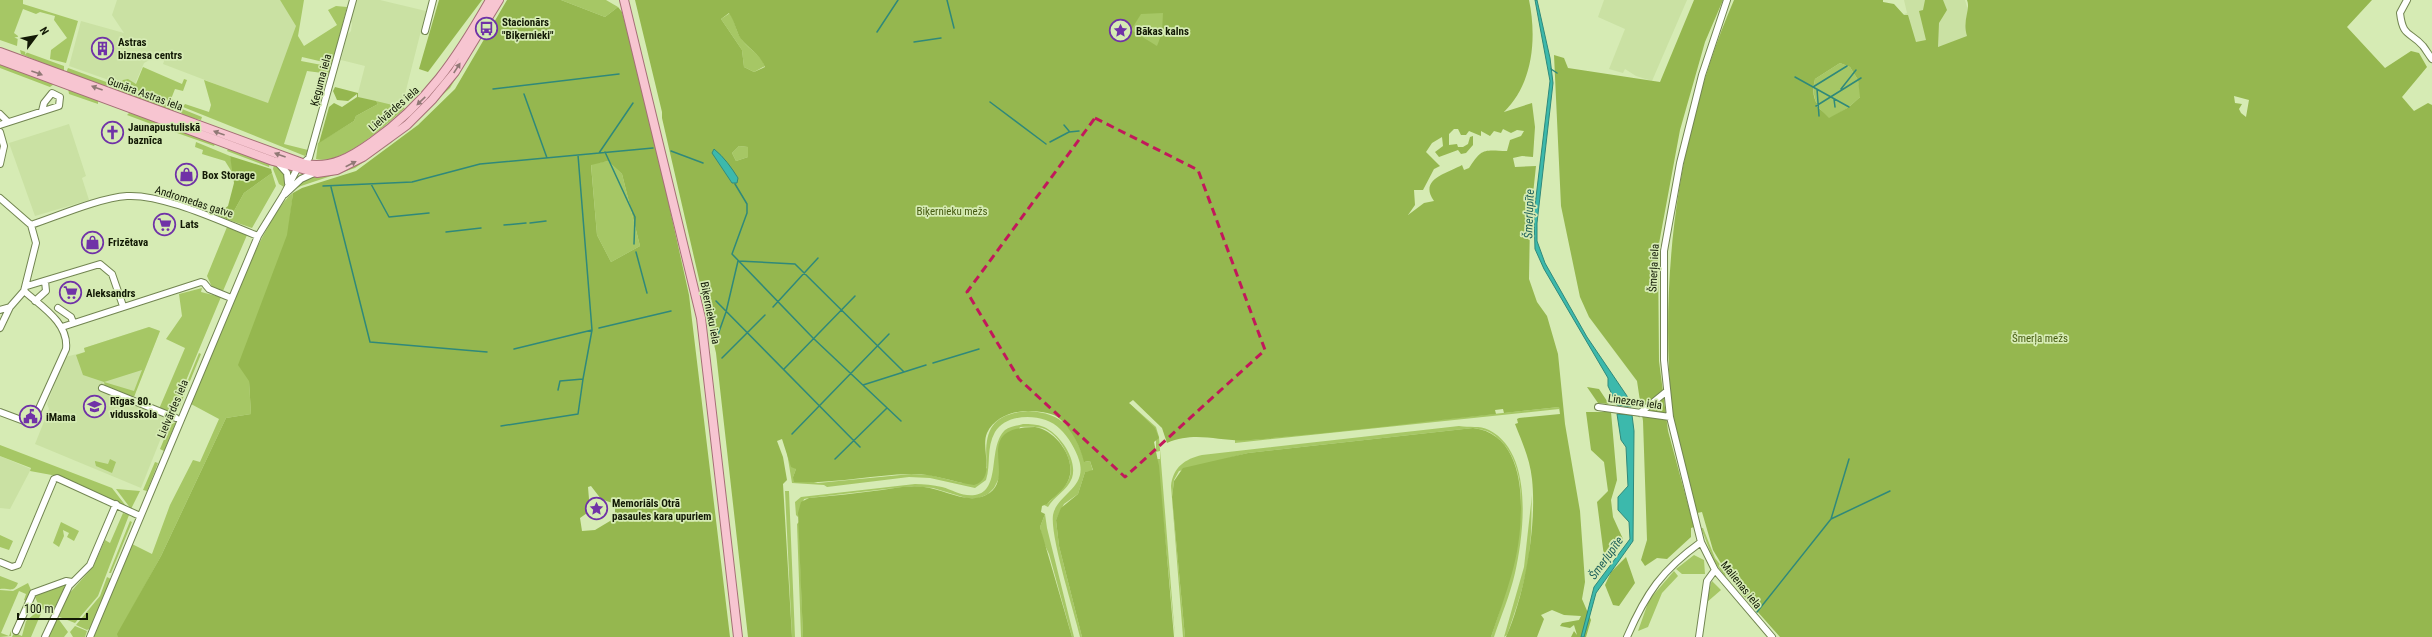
<svg xmlns="http://www.w3.org/2000/svg" width="2432" height="637" viewBox="0 0 2432 637" font-family="'Roboto Condensed',sans-serif">
  <rect width="100%" height="100%" fill="#d6ebb4"/>
  <!-- built -->
  <path fill="#cae1a3" d="M117 0H280L297 26 268 104 163 64 165 58 162 53 144 63 135 84H120L69 66 81 21 124 33 112 15Z
    M356 0H380L426 11 403 102 396 107 357 97 365 66 341 60 347 35 351 31 352 23 350 21Z
    M1604 0H1687L1652 81 1636 76 1625 69 1623 73 1609 69 1625 29 1598 17Z
    M1904 0H1965L1976 36 1884 64 1873 25 1907 13Z
    M69 124 86 176 82 178 89 200 35 216 9 143Z
    M149 327 160 331 131 403 169 418 141 488 35 444 49 409 47 404 65 357 85 352 84 348Z
    M0 456 31 469 10 509 0 508Z"/>
  <!-- green -->
  <path fill="#a6c765" fill-rule="evenodd" d="M0 0H23V4L78 21 66 63 50 59 51 50 67 38 54 20 55 16 40 12 36 14 23 9 14 33 18 36 17 46 0 40Z
    M280 0H304L298 36 304 46 337 25 328 10 336 6 347 7 332 64 302 57 301 61 332 67 330 74 307 71 284 144 308 150 305 156 183 107 185 104 209 112 211 105 204 80 268 103 296 26Z
    M561 0H606L618 7 605 17Z
    M1204 8 1170 51 1126 35 1129 12Z
    M730 13C735 21 736 31 740 37 747 49 760 53 765 66L754 72 744 67 742 50 721 19Z
    M480 38 450 88 391 143 355 168 301 186 292 191C296 187 300 181 305 178 316 171 339 174 352 167 407 140 449 89 480 38Z
    M20 50 64 66V72L21 54Z
    M1840 63 1850 67 1858 80 1861 96 1849 107 1829 119C1816 106 1811 97 1815 79Z
    M0 64 54 84 50 87 0 68Z
    M143 67 182 84 184 79 187 80 183 91 175 89 171 99 178 102 177 105 114 82 121 83 123 80 128 79 136 84Z
    M68 68 109 83 106 86 66 73Z
    M114 84 176 107 173 112 113 89Z
    M68 88 98 99V104L69 94Z
    M376 101 405 108C386 125 342 166 316 159L318 143 354 121 356 116 378 104Z
    M182 109 202 117 201 120 187 117 181 113Z
    M131 111 158 123 159 127 127 115Z
    M165 125 215 144 214 146 163 128Z
    M196 142 230 156 235 177 225 161 202 154 203 150 195 147Z
    M739 146 748 147V157L736 161 732 153Z
    M228 149 241 151 270 163 269 167 227 151Z
    M608 161 622 174 640 246 611 262 597 235 591 164Z
    M274 165 283 171 286 182 284 187 279 184 273 169Z
    M272 173 276 186 252 228 229 220 244 193Z
    M293 193 288 235 249 381 251 414 226 418 161 556 118 634V637H93L132 544 152 554 170 505 193 460 200 462 219 419 191 404C208 364 264 212 293 193Z
    M227 227 247 235 223 291 212 287 207 276Z
    M202 288 201 292 221 297 172 414 159 409 185 348 166 339 182 316 179 294Z
    M149 327 160 331 134 397 105 386 104 382 83 375 76 355 85 352 84 348ZM142 370 134 391 104 382Z
    M199 353 201 354 179 408 177 407Z
    M1129 403 1156 427 1159 437 1175 637 1157 459H1160V451L1156 452V440Z
    M1559 407V409L1235 443V439L1251 440Z
    M1028 411C1064 413 1074 429 1085 462L1090 461 1093 471 1085 472 1078 494 1064 504 1056 520 1059 546 1082 637H1080C1074 611 1050 537 1053 515 1057 494 1088 488 1079 460 1076 450 1068 436 1060 429 1045 413 1007 412 995 432 986 448 991 464 986 480L975 488 930 478 909 477 827 487 824 485 792 483 786 447 796 469 793 477 818 483 911 474 930 475 962 483 987 468C984 434 988 414 1028 411Z
    M176 422 164 451 160 449 170 425Z
    M1023 424C1030 424 1037 424 1044 427 1060 434 1078 460 1072 478 1067 491 1054 496 1048 507L1044 505C1049 503 1052 499 1055 495 1062 489 1068 484 1070 476 1074 460 1059 435 1045 429 1037 426 1028 427 1020 427L999 468V478L994 488 988 494 979 498H966L933 488 912 486 809 498 804 499 798 517 796 515 795 502 801 497 915 484C924 484 933 485 942 487 953 490 963 497 975 495 1002 491 987 447 1005 430 1010 426 1017 426 1023 424Z
    M1459 426C1470 428 1479 425 1489 430 1534 453 1524 533 1515 573 1510 595 1501 616 1494 637H1491C1508 587 1549 470 1491 433 1486 430 1479 429 1473 428L1248 453 1179 471 1174 480 1172 497 1185 637H1183L1171 486C1173 467 1185 459 1202 455Z
    M0 445 112 488 126 506 57 476 30 471 31 468 0 456Z
    M110 459 116 462 112 473 96 466 95 462V461L108 464Z
    M155 462 158 463 147 491 143 490Z
    M116 489 140 491 131 509Z
    M785 491H789L795 637H792Z
    M1532 495C1531 512 1532 529 1530 545 1528 576 1517 606 1507 635L1504 637 1524 567Z
    M123 513 129 515 98 596 75 623 57 616 66 597 93 567 105 540 110 543Z
    M1045 514 1047 528 1074 637H1072L1049 554 1043 541 1040 527Z
    M130 521 132 522 111 573H109Z
    M61 522 79 531 74 541 67 537 69 533 63 530 64 536 59 547 53 543Z
    M799 522 803 637H801L797 524Z
    M1701 528H1703L1715 558 1725 571 1726 578 1714 561Z
    M0 535 13 541 9 550 0 547Z
    M1694 555 1704 560 1705 574H1682L1676 569Z
    M1674 571 1678 576 1662 593 1648 627 1638 631 1649 600Z
    M0 576 18 583C14 593 9 588 0 589Z
    M107 577 111 579 91 628 87 630 76 625 100 596Z
    M1712 581 1721 590 1706 603 1711 583Z
    M28 583 31 590 26 601 24 600 26 594 19 591 1 633 9 636 11 631V636L0 637V590L13 591Z
    M63 585 65 587 52 613 40 608 35 597 37 594Z
    M39 610 42 611 31 637H12L14 633 22 636 26 621Z
    M57 617 68 632 64 637H48Z
    M75 626 87 631 85 637H73L70 632Z"/>
  <!-- forest -->
  <path fill="#95b74f" fill-rule="evenodd" d="M439 0H482L428 72 419 69Z
    M507 0H561L605 17 618 7 622 12 646 101 689 295 730 637H118L117 634 161 556 226 418 251 414 249 381 238 365 287 235 293 193 302 188 356 171 418 125 455 89ZM608 161 622 174 640 246 611 262 597 235 591 165ZM591 486 601 499 615 504V518L595 530 582 531 580 518 590 511 588 487Z
    M635 0H1529C1537 38 1533 84 1504 112L1532 103 1535 127 1533 157 1522 156 1513 158 1515 167 1536 166 1530 222 1529 279 1537 302 1547 316 1558 354 1565 424 1580 511 1585 582 1582 599 1591 620 1586 637H1571L1574 631 1577 635 1574 625 1570 628 1560 626 1562 623 1579 620 1581 616 1564 615 1552 610 1541 615 1544 619 1537 637H1506C1525 594 1537 525 1532 479 1530 459 1522 442 1515 424L1518 423 1517 419 1519 418 1560 414 1559 407 1504 413 1503 409 1495 410 1496 414C1414 423 1333 433 1251 440 1220 443 1198 430 1167 443L1162 428 1133 400 1129 403 1155 428 1159 438 1154 442 1159 466 1174 637H1082L1059 546 1056 520 1061 508 1078 494 1085 472 1093 470 1090 461 1084 462C1080 446 1073 432 1061 420 1053 412 1042 412 1032 411 1016 410 995 416 987 433 980 449 997 478 974 485 953 482 932 473 910 474 871 475 833 484 794 482L793 477 796 469 791 467 782 439 777 441 783 457 787 480 783 484 792 637H748L716 353 662 118V112ZM729 13C735 21 736 32 741 39 749 49 760 54 765 67L754 72 744 67 742 50 721 19ZM1163 13 1162 33 1157 46 1131 30 1141 14ZM1454 129H1458L1461 135H1466L1469 131 1481 136V131L1490 136 1494 131 1501 133 1503 129 1511 133 1517 130 1524 131 1521 136 1510 140 1507 151C1483 150 1482 148 1469 168L1464 170 1462 165C1448 173 1418 179 1434 201L1424 203 1408 215 1415 205 1414 190H1423L1434 169 1440 166 1426 152 1432 143 1442 137 1443 146 1435 152 1439 157 1458 150 1461 154 1466 153 1473 145V136L1470 137 1468 144 1463 147H1458L1457 144 1449 145V134ZM739 146 748 147V157L736 161 732 153ZM714 149 724 159 738 178 732 183 712 153Z
    M1694 0H1723L1705 42 1680 130 1658 249 1659 361 1668 431 1694 527 1691 528V537L1667 559 1657 558 1645 566 1641 560 1647 540 1643 421 1637 381 1589 317 1580 297 1561 206 1554 55 1564 58 1568 68 1660 82Z
    M1734 0H1883V2L1894 4 1904 15H1908L1916 42 1926 40 1919 11 1923 10 1925 0H1943L1947 10 1939 23 1938 47 1967 36C1962 20 1971 9 1967 0H2372L2347 27 2385 68 2411 51 2419 53 2427 67 2402 97 2414 111 2428 103 2432 105V637H1780L1741 593 1728 575 1713 550 1702 512 1697 513C1691 491 1685 468 1680 446 1677 436 1673 424 1672 414 1659 274 1678 129 1734 0ZM1840 63 1850 67 1858 80 1860 97 1849 107 1829 118 1817 106 1818 105C1812 97 1813 88 1815 79ZM2234 96 2249 100 2246 117 2241 113 2239 109 2242 104 2235 103Z
    M335 87 358 93V97L376 101 378 104 356 116 354 121 319 143 329 107 334 103 342 107 357 97V94L348 101 337 100 333 91Z
    M230 156 271 169 272 173 244 193 229 220 217 215 228 206 234 183Z
    M1587 387 1599 389 1609 404 1598 403Z
    M1586 412H1611L1617 480 1611 500 1613 517 1623 539 1621 545 1605 564 1597 502 1608 491 1604 462 1591 450Z
    M1035 427C1056 430 1078 460 1068 481 1064 490 1053 497 1047 504L1042 506 1041 512 1045 514 1040 527 1072 637H803L798 513 801 502 809 498C833 496 857 493 882 490 896 488 910 485 924 487 944 489 967 505 986 495 1020 478 968 427 1035 427Z
    M1473 428C1534 435 1524 531 1512 573 1506 595 1498 616 1491 637H1185L1172 497 1174 481 1183 468 1248 453Z
    M1626 557 1635 583 1619 606 1613 605 1605 585 1611 572Z"/>
  <!-- water -->
  <path fill="#3cb9ac" stroke="#2f897a" d="M1535 0H1537L1550 58 1553 83 1537 223V241L1545 263 1587 337 1627 396 1631 407 1617 405 1608 386V378L1544 269 1535 249 1534 214 1550 81Z
    M714 149C724 157 731 167 738 178L737 183H732L712 153Z
    M1617 414 1632 415 1634 431 1633 541 1596 593 1584 637H1581L1594 587 1630 539 1629 522 1618 510V497L1628 486 1626 447 1621 440Z"/>
  <g fill="none" stroke-linecap="round" stroke-linejoin="round">
    <!-- stream -->
    <path stroke="#2f897a" stroke-width="1.5" d="M947 0 954 28
      M877 32 898 0
      M914 42 941 38
      M1551 69 1557 73
      M1795 77 1849 107
      M1813 87 1847 66
      M493 89 619 74
      M1817 89 1819 116
      M1841 89 1856 70
      M524 94 547 158
      M1834 99 1835 107
      M990 102 1046 144
      M1816 106 1861 78
      M1064 125 1069 131
      M1050 142 1069 132 1079 131
      M671 151 703 163
      M605 152 635 217 634 244
      M599 153 633 103
      M578 155 592 330 583 379
      M371 184 389 217 429 213
      M735 184 747 204V213L732 254 813 338 901 421
      M323 186 412 182 480 164 653 148
      M331 187 370 342 487 352
      M530 223 546 221
      M504 225 526 223
      M446 232 481 228
      M636 252 647 293
      M716 301 860 447
      M773 307 818 258
      M599 328 671 311
      M715 343 726 312 738 261 795 264 904 372
      M514 349 592 330
      M722 358 765 315
      M933 363 979 349
      M784 369 855 296
      M863 385 926 365
      M501 426 578 414 583 379 560 381 558 390
      M792 434 889 334
      M835 459 887 408
      M1831 519 1849 459
      M1757 612 1831 519 1890 491"/>
    <defs>
      <path id="minor" d="M1727 0 1702 75 1680 163 1664 251V360L1670 417 1701 542 1715 570 1772 637
        M2407 0 2400 13C2403 38 2410 31 2423 46 2426 50 2429 55 2432 59
        M425 31 433 0
        M0 114 8 122
        M0 125 59 106 60 97 52 93 44 103 42 111
        M0 132 4 146 0 164
        M279 164 287 173 288 183
        M285 194 301 179 314 173
        M0 198 31 225 36 243 24 291C42 307 69 323 66 349L32 424 0 412
        M31 225C58 216 99 198 127 196 164 194 222 222 258 236
        M27 286 100 264 112 274 123 306
        M35 301 46 291 45 281
        M58 308 71 317 73 322
        M0 310 10 307 24 291
        M62 327 201 282 204 283 209 289 231 298
        M0 328 10 307
        M102 388 176 418
        M1598 407 1670 417
        M1640 413 1667 391
        M0 562 12 567 18 565 54 479 57 478 140 516
        M16 631 33 593 66 581 72 582
        M45 637 69 586 90 565 116 504
        M90 637 258 236 284 194 297 169 309 158 353 0
        M1627 637C1646 593 1662 570 1701 542
        M1699 637 1707 581 1715 570"/>
      <path id="major" d="M624 0 701 318 738 637
        M0 52 305 164C331 169 351 157 372 142 427 103 457 58 490 0
        M0 60 273 161 317 173 337 170 363 157 407 125 432 100 455 72 499 0"/>
    </defs>
    <!-- minor casing -->
    <use href="#minor" stroke="#728551" stroke-width="8"/>
    <!-- major casing -->
    <use href="#major" stroke="#a46f75" stroke-width="10"/>
    <!-- minor -->
    <use href="#minor" stroke="#fff" stroke-width="6"/>
    <!-- major -->
    <use href="#major" stroke="#f7c5d1" stroke-width="8"/>
  </g>
  <!-- one-way arrows -->
  <defs><path id="oneway-solid" d="M-6-.8H1V-3.2L6.5 0L1 3.2V.8H-6Z"/></defs>
  <g fill="#907875">
    <use href="#oneway-solid" transform="translate(457 68) rotate(-57)"/>
    <use href="#oneway-solid" transform="translate(37 73) rotate(20)"/>
    <use href="#oneway-solid" transform="translate(97 88) rotate(-160)"/>
    <use href="#oneway-solid" transform="translate(421 101) rotate(136)"/>
    <use href="#oneway-solid" transform="translate(219 133) rotate(-160)"/>
    <use href="#oneway-solid" transform="translate(280 155) rotate(-160)"/>
    <use href="#oneway-solid" transform="translate(351 164) rotate(-27)"/>
  </g>
  <!-- marked area -->
  <path fill="none" stroke="#c2185b" stroke-width="3" stroke-dasharray="8 5" stroke-linejoin="round" d="M1095 118 1198 170 1265 350 1125 477 1019 379 967 292Z"/>
  <!-- icons -->
  <defs>
    <symbol id="bus-ring" viewBox="-11 -11 22 22"><circle r="9.5" fill="#d6ebb4" stroke="#7032a7" stroke-width="1.5"/><path d="M-5-6H5V4H4V6H2V4H-2V6H-4V4H-5ZM-3.5-4V0h7V-4ZM-3.5 1.2v1.5H-2V1.2ZM2 1.2v1.5H3.5V1.2Z" fill="#7032a7"/></symbol>
    <symbol id="sight-ring" viewBox="-11 -11 22 22"><circle r="9.5" fill="#d6ebb4" stroke="#7032a7" stroke-width="1.5"/><path d="M0-6L1.8-2.2L6-1.7L2.9 1.2L3.7 5.4L0 3.3L-3.7 5.4L-2.9 1.2L-6-1.7L-1.8-2.2Z" fill="#7032a7"/></symbol>
    <symbol id="building-ring" viewBox="-11 -11 22 22"><circle r="9.5" fill="#d6ebb4" stroke="#7032a7" stroke-width="1.5"/><path d="M-4-6H4V6H1V3H-1V6H-4ZM-2.5-4.3h1.7v1.8h-1.7ZM.8-4.3h1.7v1.8H.8ZM-2.5-1h1.7V.8h-1.7ZM.8-1h1.7V.8H.8Z" fill="#7032a7"/></symbol>
    <symbol id="church-ring" viewBox="-11 -11 22 22"><circle r="9.5" fill="#d6ebb4" stroke="#7032a7" stroke-width="1.5"/><path d="M-1.2-6h2.4v3.5h3.3v2.4h-3.3V6h-2.4V-.1h-3.3v-2.4h3.3Z" fill="#7032a7"/></symbol>
    <symbol id="shop-ring" viewBox="-11 -11 22 22"><circle r="9.5" fill="#d6ebb4" stroke="#7032a7" stroke-width="1.5"/><path d="M-5-2.5h2.3a2.7 3.5 0 0 1 5.4 0H5L5.5 6h-11ZM-1.5-2.5h3a1.5 2.3 0 0 0-3 0Z" fill="#7032a7"/></symbol>
    <symbol id="supermarket-ring" viewBox="-11 -11 22 22"><circle r="9.5" fill="#d6ebb4" stroke="#7032a7" stroke-width="1.5"/><path d="M-6-5.5h2.5l.6 2H6L4.5 2H-2.5L-4.4-4H-6ZM-1.5 3.2a1.3 1.3 0 1 0 .1 0ZM3 3.2a1.3 1.3 0 1 0 .1 0Z" fill="#7032a7"/></symbol>
    <symbol id="school-ring" viewBox="-11 -11 22 22"><circle r="9.5" fill="#d6ebb4" stroke="#7032a7" stroke-width="1.5"/><path d="M0-5L7-2L0 1L-7-2ZM-4 1L0 2.5L4 1V4Q0 6-4 4Z" fill="#7032a7"/></symbol>
    <symbol id="civic-ring" viewBox="-11 -11 22 22"><circle r="9.5" fill="#d6ebb4" stroke="#7032a7" stroke-width="1.5"/><path d="M-.6-6.5H3V-4.5H.6V-3L4-1V1h2V6H-6V1h2V-1L-.6-3ZM-1.2 2.5V6h2.4V2.5Z" fill="#7032a7"/></symbol>
  </defs>
  <g fill-rule="evenodd">
    <use href="#bus-ring" x="474" y="16" width="25" height="25"/>
    <use href="#sight-ring" x="1108" y="18" width="25" height="25"/>
    <use href="#building-ring" x="90" y="36" width="25" height="25"/>
    <use href="#church-ring" x="100" y="120" width="25" height="25"/>
    <use href="#shop-ring" x="174" y="162" width="25" height="25"/>
    <use href="#supermarket-ring" x="152" y="212" width="25" height="25"/>
    <use href="#shop-ring" x="80" y="230" width="25" height="25"/>
    <use href="#supermarket-ring" x="58" y="280" width="25" height="25"/>
    <use href="#school-ring" x="82" y="394" width="25" height="25"/>
    <use href="#civic-ring" x="18" y="404" width="25" height="25"/>
    <use href="#sight-ring" x="584" y="496" width="25" height="25"/>
  </g>
  <g text-anchor="middle" dominant-baseline="central" stroke-width="3.5" stroke-linejoin="round" paint-order="stroke">
    <!-- poi labels -->
    <g font-size="11" font-weight="bold" fill="#121905" stroke="#d6ebb4" text-anchor="start">
      <text x="502" y="22">Stacionārs<tspan x="502" dy="13">"Biķernieki"</tspan></text>
      <text x="1136" y="31">Bākas kalns</text>
      <text x="118" y="42">Astras<tspan x="118" dy="13">biznesa centrs</tspan></text>
      <text x="128" y="127">Jaunapustuliskā<tspan x="128" dy="13">baznīca</tspan></text>
      <text x="202" y="175">Box Storage</text>
      <text x="180" y="224">Lats</text>
      <text x="108" y="242">Frizētava</text>
      <text x="86" y="293">Aleksandrs</text>
      <text x="110" y="401">Rīgas 80.<tspan x="110" dy="13">vidusskola</tspan></text>
      <text x="46" y="417">iMama</text>
      <text x="612" y="503">Memoriāls Otrā<tspan x="612" dy="13">pasaules kara upuriem</tspan></text>
    </g>
    <!-- street labels -->
    <g font-size="11" fill="#121905" stroke="#d6ebb4">
      <text transform="translate(321 80) rotate(-75)">Ķeguma iela</text>
      <text transform="translate(145 94) rotate(20)">Gunāra Astras iela</text>
      <text transform="translate(394 109) rotate(-41)">Lielvārdes iela</text>
      <text transform="translate(194 202) rotate(18)">Andromedas gatve</text>
      <text transform="translate(1654 268) rotate(-87)">Šmerļa iela</text>
      <text transform="translate(710 313) rotate(79)">Biķernieku iela</text>
      <text transform="translate(1635 402) rotate(8)">Linezera iela</text>
      <text transform="translate(173 409) rotate(-67)">Lielvārdes iela</text>
      <text transform="translate(1741 585) rotate(51)">Malienas iela</text>
    </g>
    <!-- park labels -->
    <g font-size="11" fill="#475c12" stroke="#d6ebb4">
      <text x="952" y="211">Biķernieku mežs</text>
      <text x="2040" y="338">Šmerļa mežs</text>
    </g>
    <!-- water labels -->
    <g font-size="12" font-style="italic" fill="#20625b" stroke="#d6ebb4">
      <text transform="translate(1529 214) rotate(-88)">Šmerļupīte</text>
      <text transform="translate(1606 558) rotate(-54)">Šmerļupīte</text>
    </g>
  </g>
  <!-- north arrow -->
  <g transform="translate(36 36) rotate(58)" stroke="#d6ebb4" stroke-width="3" paint-order="stroke">
  <path d="M0-3L7 15L0 10L-7 15Z" fill="#121905"/>
  <text y="-6" font-size="11" font-weight="bold" text-anchor="middle" fill="#121905">N</text>
  </g>
  <!-- scale -->
  <path d="M18 613v6h69v-6" fill="none" stroke="#121905" stroke-width="2"/>
  <text x="24" y="613" font-size="12" fill="#121905" stroke="#d6ebb4" stroke-width="3" paint-order="stroke">100 m</text>
</svg>
